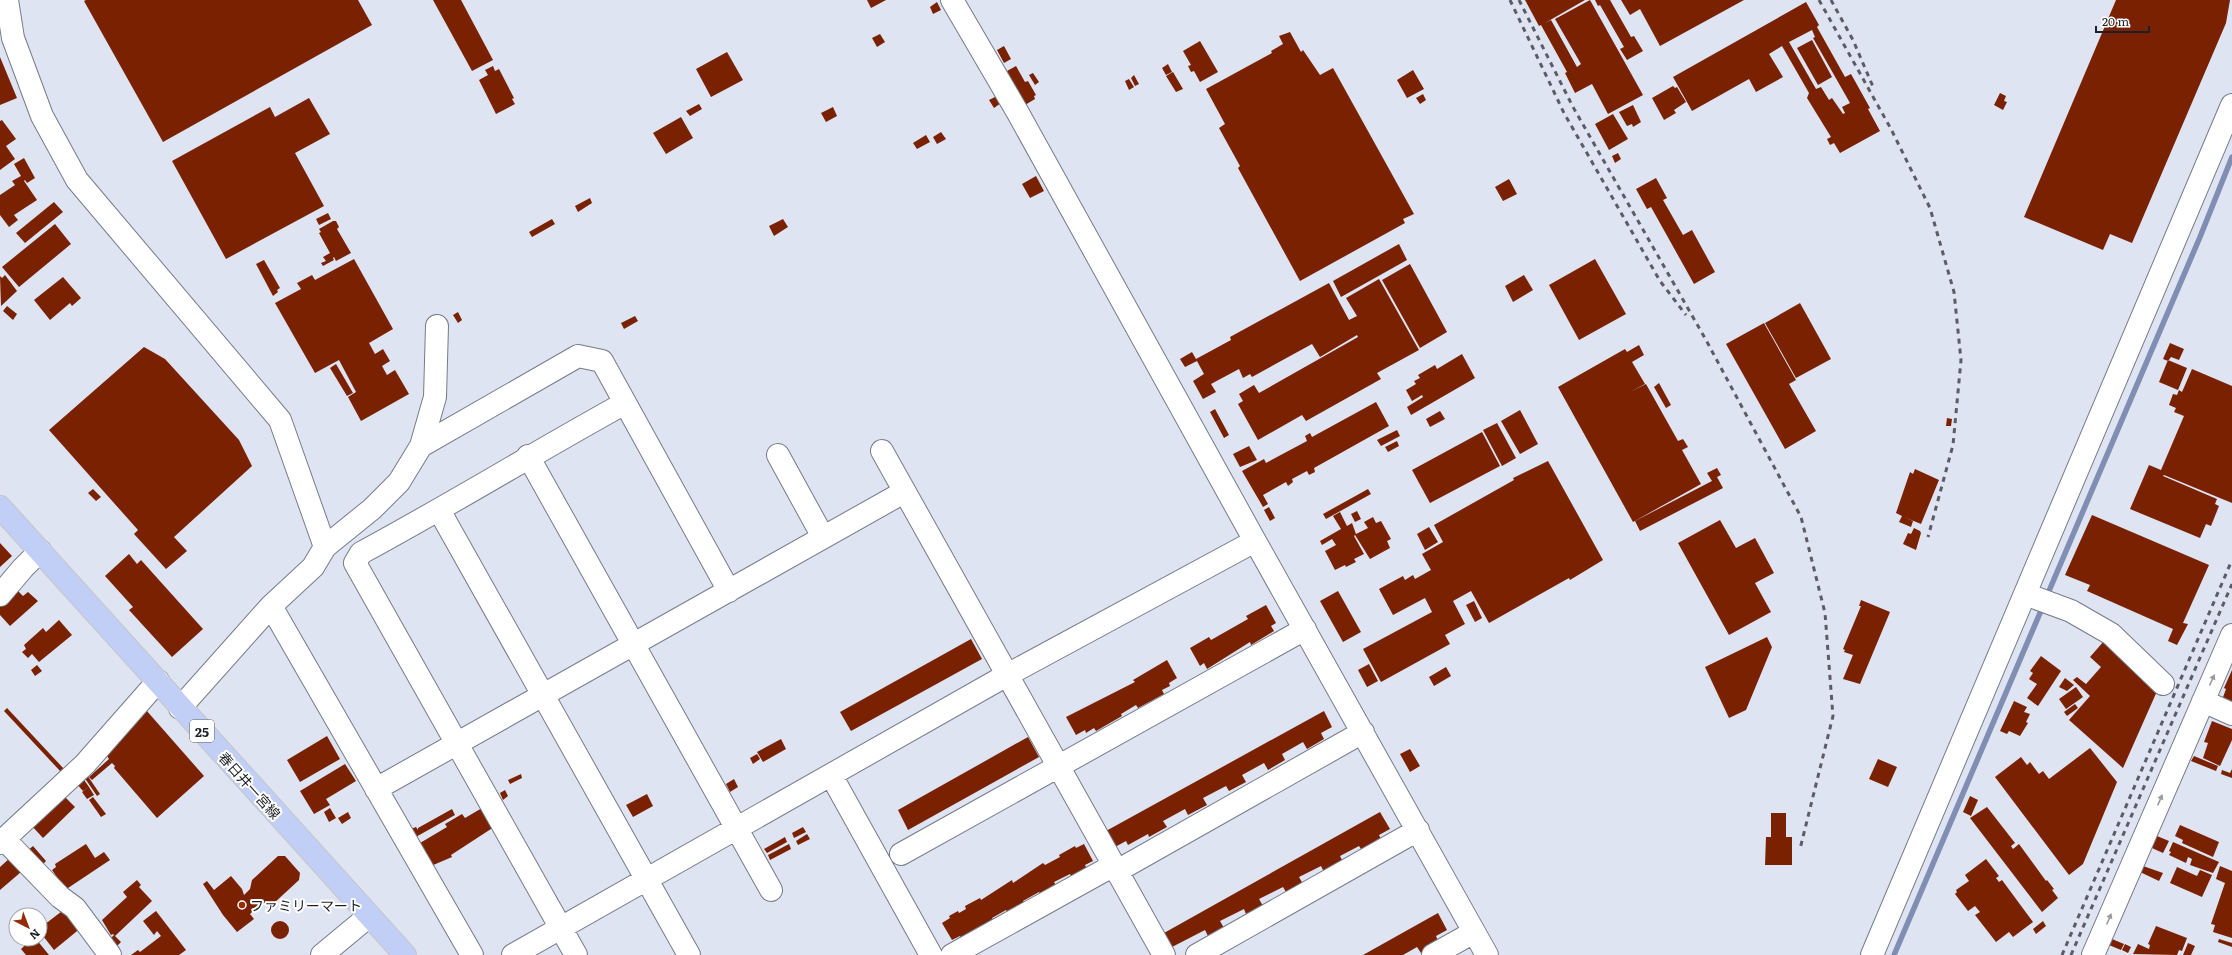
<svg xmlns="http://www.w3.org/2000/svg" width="2232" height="955" viewBox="0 0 2232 955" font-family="Literata,'Noto Sans JP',serif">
  <rect width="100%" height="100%" fill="#dfe4f2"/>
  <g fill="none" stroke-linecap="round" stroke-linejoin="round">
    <!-- stream -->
    <path stroke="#808eb4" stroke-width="5.5" d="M2046 598 2200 237 2232 157
      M1894 955 2043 606"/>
  </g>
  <!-- building -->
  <path fill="#792101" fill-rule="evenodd" d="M86 0H358L372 25 163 142 84 1Z
    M433 0H461L493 60 472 71Z
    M867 0H886L871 8Z
    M1525 0H1585L1545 23 1551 20 1577 67 1581 64 1555 19 1590 0 1643 95 1608 114 1592 84 1575 93 1565 73 1567 72 1541 25 1539 26Z
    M1595 0H1610L1631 37 1634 36 1643 51 1627 60 1620 49 1624 47 1600 5 1598 6Z
    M1621 0H1744L1660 46 1640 9 1630 15Z
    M2116 0H2230L2226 23 2132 243 2110 234 2103 250 2024 217Z
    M937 2 941 10 933 14 930 7Z
    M1806 2 1819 25 1817 27 1845 77 1851 74 1870 108 1868 109 1880 131 1840 153 1834 143 1830 145 1827 139 1831 137 1807 98 1809 93 1782 46 1769 54 1783 77 1756 92 1749 79 1692 111 1673 77ZM1812 30 1815 37 1813 38 1850 103 1842 107 1845 113 1843 114 1832 98 1829 100 1821 87 1816 89 1789 42Z
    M1290 32 1301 52 1303 50 1320 75 1333 68 1414 214 1403 219 1405 223 1300 281 1238 168 1240 166 1219 128 1225 124 1206 89 1272 53 1271 51 1283 44 1279 36Z
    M880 34 885 42 877 47 872 38Z
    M1812 40 1832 77 1818 85 1797 48Z
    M1200 41 1218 72 1200 82 1194 71 1191 72 1188 66 1191 65 1183 51Z
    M1004 46 1011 59 1004 63 997 50Z
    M727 52 743 80 711 97 696 69Z
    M0 57 17 98 0 105Z
    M1168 64 1172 72 1166 75 1162 68Z
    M493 66 495 71 499 69 514 98 512 99 515 104 496 114 479 80 488 75 485 70Z
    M1016 66 1025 82 1028 81 1036 95 1034 96 1035 99 1025 105 1007 71Z
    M1413 70 1424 89 1407 98 1397 80Z
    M1173 72 1183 89 1176 92 1166 76Z
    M1033 73 1039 82 1035 85 1029 75Z
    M1134 75 1139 84 1135 86 1131 78Z
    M1129 79 1134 87 1129 90 1125 81Z
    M1673 86 1675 88 1677 87 1686 102 1674 110 1676 113 1664 120 1652 98Z
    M2000 93 2006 96 2004 101 2007 102 2003 110 1994 105Z
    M1423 94 1426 100 1420 104 1416 98Z
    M997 96 1001 103 994 108 989 100Z
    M309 98 330 134 295 153 324 206 226 259 172 161 270 107 275 117Z
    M699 104 702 109 690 116 686 111Z
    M1633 105 1641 122 1633 127 1632 124 1627 126 1619 112Z
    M833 107 837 116 826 122 821 113Z
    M1613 114 1628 139 1609 150 1595 124Z
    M681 117 693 138 666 154 653 133Z
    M2 120 16 139 6 146 15 159 0 170V121Z
    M941 132 946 139 937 144 933 137Z
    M926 135 930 142 917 149 913 143Z
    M1618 153 1621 159 1615 163 1612 156Z
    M24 158 35 178 27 183 25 180 24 181 37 200 14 215 18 220 9 227 0 215V195L15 185 12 181 21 176 14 164Z
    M1036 176 1044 191 1030 198 1022 184Z
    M1656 178 1667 198 1663 200 1683 235 1692 230 1715 272 1694 284 1651 207 1647 209 1636 189Z
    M1509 179 1517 194 1503 201 1495 187Z
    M590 198 592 203 578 212 575 206Z
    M54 202 63 212 25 243 16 233Z
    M328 213 331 219 319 225 316 219Z
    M552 219 555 224 532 237 529 232Z
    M783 219 788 227 774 236 769 226Z
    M333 221H336L339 227 337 229 351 253 336 261 334 257 333 258 334 260 323 266 321 263 326 261 323 257 330 253 319 233 321 232 319 229Z
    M55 224 71 244 19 287 2 267Z
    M1399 244 1407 260 1341 297 1333 281Z
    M354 259 393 329 369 343 375 354 383 349 390 361 382 366 387 375 395 370 409 394 361 421 348 397 356 392 339 360 315 373 275 303 301 289 297 283 312 275 315 280Z
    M1595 259 1626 314 1579 340 1549 285Z
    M264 260 280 288 277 290 278 292 273 296 256 264Z
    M1410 264 1447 332 1420 348 1382 280Z
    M5 275 17 291 1 306 0 276 2 278Z
    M1524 275 1533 290 1513 302 1505 286Z
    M63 277 81 298 72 306 70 303 50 320 34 300Z
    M1379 279 1419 350 1377 373 1381 379 1306 421 1302 415 1258 440 1238 404 1243 401 1239 394 1254 385 1259 393 1358 337 1357 335 1320 357 1312 344 1252 377 1250 374 1243 378 1239 369 1211 384 1216 392 1203 399 1193 381 1204 374 1197 361 1185 367 1180 359 1192 352 1196 359 1231 340 1230 337 1329 283 1349 320 1357 316 1346 298Z
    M1800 303 1831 359 1796 378 1765 323Z
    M7 306 17 314 13 320 3 311Z
    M458 312 462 320 458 323 453 315Z
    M635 316 638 321 624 329 621 323Z
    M1764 323 1796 380 1789 384 1816 431 1785 449 1726 344Z
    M2170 343 2184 349 2179 360 2171 357 2168 361 2163 359Z
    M1639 345 1644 355 1632 362 1645 384 1630 392 1646 384 1678 441 1683 439 1688 447 1682 450 1701 484 1633 522 1558 387 1625 349 1627 352Z
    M144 347 165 359 239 440 252 466 174 537 187 551 166 569 134 534 138 530 49 430Z
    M1462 354 1475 378 1411 415 1407 407 1423 397 1422 395 1412 401 1406 390 1416 384 1414 381 1420 378 1418 375 1435 365 1437 369Z
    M2168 360 2187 368 2178 390 2159 382Z
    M336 364 353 393 347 396 330 368Z
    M2192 369 2232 386V503L2164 475 2163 476 2217 499 2215 504 2219 506 2211 526 2206 524 2200 538 2130 509 2149 465 2161 470 2184 416 2174 412 2176 408 2169 405 2173 394 2177 395 2179 390 2182 392Z
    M1659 383 1671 405 1666 408 1654 387Z
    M1376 402 1389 426 1314 468 1315 472 1309 475 1307 471 1292 479 1293 482 1288 486 1286 482 1263 495 1268 504 1263 507 1242 471 1264 459 1266 463 1307 441 1305 436 1310 433 1312 437Z
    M1215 409 1229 435 1224 438 1210 412Z
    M1520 410 1538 444 1520 454 1501 421Z
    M1440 411 1445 419 1430 427 1426 419Z
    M1947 418 1952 419 1951 426H1946Z
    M1497 423 1516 458 1502 466 1483 430Z
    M1397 430 1400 436 1381 446 1377 440Z
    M1482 432 1500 466 1430 503 1412 470Z
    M1397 441 1399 446 1388 452 1385 447Z
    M1249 446 1257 460 1240 467 1233 454Z
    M1548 461 1603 560 1570 580 1569 578 1489 623 1471 591 1453 601 1465 624 1445 635 1450 644 1381 682 1363 649 1432 612 1425 598 1393 615 1379 589 1403 576 1405 580 1413 575 1415 579 1431 570 1422 554 1443 542 1434 525 1514 480 1513 478Z
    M1717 468 1721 475 1717 477 1723 488 1640 531 1635 521 1712 481 1707 473Z
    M1915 469 1939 480 1921 524 1904 517 1913 521 1911 527 1899 522 1902 516 1896 513 1910 472 1913 474Z
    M93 489 101 497 96 501 88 493Z
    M1368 489 1371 494 1326 519 1323 514Z
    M1269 507 1275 518 1270 521 1264 510Z
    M1357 511 1361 519 1355 522 1351 514Z
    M1340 512 1347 526 1352 523 1356 534 1368 528 1364 522 1373 517 1376 523 1381 521 1391 539 1387 541 1390 548 1370 559 1355 535 1354 536 1364 554 1354 559 1356 562 1346 567 1345 565 1335 570 1325 551 1336 545 1332 539 1322 545 1320 541 1341 529 1333 516Z
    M2092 515 2209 565 2183 623 2188 624 2177 645 2168 641 2173 629 2087 591 2090 585 2065 575Z
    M1720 520 1736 548 1755 538 1774 573 1755 583 1771 612 1729 635 1678 543Z
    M1429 527 1438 542 1425 550 1417 534Z
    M1914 528 1920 531 1921 533 1916 550 1903 544 1908 533 1911 534Z
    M0 543 12 556 0 567Z
    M129 554 137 564 141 560 203 629 172 657 129 610 133 607 105 576Z
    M14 587 23 596 28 592 38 601 10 626 0 615V601Z
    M1338 591 1361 632 1343 642 1320 601Z
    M1861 600 1890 612 1860 684 1843 679 1853 655 1844 652 1845 650 1843 649 1861 606H1859Z
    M1474 601 1482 618 1475 622 1466 605Z
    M1266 605 1276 623 1271 626 1274 631 1251 645 1250 642 1207 669 1204 663 1200 666 1190 648 1209 637 1211 640 1248 619 1246 616Z
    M59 620 72 635 39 662 32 654 28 658 22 652 26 649 24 645 43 628 46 632Z
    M1767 637 1772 647 1746 710 1729 718 1705 667Z
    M971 639 982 659 851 731 840 712Z
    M2104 641 2158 689 2123 768 2069 720 2090 696 2073 680 2077 677 2086 684 2101 667 2090 657Z
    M2041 656 2061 671 2038 706 2027 698 2037 684 2029 679 2033 673 2030 671Z
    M1167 660 1177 678 1169 683 1170 686 1162 690 1164 694 1138 708 1136 705 1121 714 1122 716 1096 731 1094 728 1086 733 1085 730 1076 735 1066 717 1135 682 1133 680Z
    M1369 664 1378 681 1367 687 1358 670Z
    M37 665 42 671 35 676 31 670Z
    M1446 667 1451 676 1434 686 1429 677Z
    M2232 670V705L2222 700 2226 689 2224 688Z
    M2065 678 2074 685 2067 691 2059 687Z
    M2076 687 2083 697 2066 709 2059 699Z
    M2014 701 2027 707 2024 712 2030 714 2026 722 2028 723 2020 736 2009 731 2007 734 2000 731Z
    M2075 704 2078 708 2067 716 2064 712Z
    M7 708 64 769 61 772 4 711Z
    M146 710 204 776 157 818 114 768 115 766 112 763 92 780 89 777 109 759 107 756 111 752 108 749Z
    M1324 711 1332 727 1321 733 1324 739 1307 749 1303 742 1282 754 1285 760 1268 770 1264 763 1242 775 1246 782 1229 791 1226 786 1203 798 1207 805 1188 815 1185 809 1163 821 1167 827 1149 837 1148 834 1128 845 1126 841 1115 847 1106 831Z
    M2212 721 2232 729V740L2220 766 2203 758 2208 743 2204 742Z
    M327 736 340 759 300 782 287 760Z
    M1028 737 1039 757 908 830 898 810Z
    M781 739 786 749 763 762 757 752Z
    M2090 748 2117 782 2083 864 2069 875 1995 777 2021 757 2027 765 2030 762 2039 774 2043 771 2049 779Z
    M1410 749 1420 766 1410 772 1400 754Z
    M757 754 760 759 753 764 750 758Z
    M2194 756 2218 766 2216 771 2191 761Z
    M1878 759 1897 767 1888 787 1869 779Z
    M345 764 356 781 326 799 330 805 314 814 300 791Z
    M2232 769V778L2221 774 2222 770 2230 773Z
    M85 772 100 794 97 796 82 774Z
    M521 774 522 778 510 784 508 780Z
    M82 777 89 787 83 791 75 782Z
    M734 779 738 787 730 792 726 784Z
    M89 787 94 795 87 799 82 792Z
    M505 790 508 796 503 800 500 793Z
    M62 794 75 807 43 838 31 825Z
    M647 794 653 806 633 817 626 805Z
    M1970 796 1978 800 1971 816 1963 812Z
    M93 797 106 814 101 817 89 800Z
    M1987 807 2015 843 2011 846 2013 849 2019 844 2046 881 2047 880 2054 889 2052 890 2058 898 2042 912 1970 818Z
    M330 808 336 818 329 822 324 812Z
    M482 808 494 827 451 855 452 857 431 866 420 843 447 827 445 824 462 814 465 818Z
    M452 809 455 815 414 838 411 829 416 827 418 830V828Z
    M348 812 351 818 342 824 338 818Z
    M1380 812 1390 829 1379 835 1382 841 1363 852 1359 846 1340 856 1343 862 1324 872 1321 866 1299 877 1303 884 1286 892 1283 887 1259 899 1263 906 1246 914 1244 909 1220 921 1224 928 1208 936 1205 930 1172 947 1164 933Z
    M1771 813H1786V837H1792V865H1765L1766 837H1771Z
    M2180 825 2219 842 2213 857 2182 843 2183 840 2175 836Z
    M803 827 806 832 794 838 792 833Z
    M807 834 810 839 798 845 796 841Z
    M2157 836 2169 841 2163 853 2152 848Z
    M785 837 787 842 767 853 764 849Z
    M2173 842 2219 862 2213 873 2190 865 2192 859 2188 857 2186 863 2169 855 2171 852 2169 851Z
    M86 844 95 858 104 852 110 860 65 890 54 880 57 877 52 870 56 867 55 864Z
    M789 844 791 849 770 860 768 855Z
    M1084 844 1093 861 1085 865 1088 871 1073 880 1070 874 1054 882 1058 889 1042 897 1039 892 1023 901 1026 906 1010 916 1006 910 992 918 995 923 961 939 960 936 952 940 942 923 950 918 949 916 958 911 959 913 966 909 965 906 980 898 981 900 1012 880 1013 883 1043 863 1045 865 1060 857 1059 855 1075 846 1076 848Z
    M33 846 46 861 39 868 25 853Z
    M278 856H285L300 873 299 880 273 904 261 903 250 914 254 919 237 932 223 915 203 884 207 881 214 890 231 876 242 889 244 895 250 889 252 880Z
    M10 858 21 872 0 890V867Z
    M1986 859 1999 876 1996 878 1999 882 2002 880 2033 922 2013 937 2009 932 1996 942 1975 915 1980 912 1975 906 1968 911 1955 894 1957 892 1956 890 1969 881 1965 875Z
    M2143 866 2163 873 2159 881 2140 872Z
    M2220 866 2232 871V938L2213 932 2215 925 2211 924 2225 883 2216 879Z
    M2177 867 2197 876 2200 870 2212 875 2202 897 2170 883Z
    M137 880 141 885 139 887 152 901 115 936 113 934 111 935 102 920 127 897 123 892Z
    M66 908 82 927 54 950 40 932V928Z
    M156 911 186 950 179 955H131L138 950 140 952 161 936 157 931 154 935 143 921Z
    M1438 913 1447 930 1436 936 1439 943 1421 953 1417 947 1403 955H1363Z
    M271 930a9 9 0 1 1 18 0a9 9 0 1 1-18 0Z
    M2043 921 2046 926 2036 934 2033 929Z
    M2156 926 2187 938 2182 951 2179 950 2177 955 2133 954 2138 944 2149 949 2150 945 2148 944Z
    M114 935 121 942 116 947 109 940Z
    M32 939H36L49 955H26L21 949Z
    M2112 939 2124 944 2121 950 2109 945Z
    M2219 939 2232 943V947L2218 942Z
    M2188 943 2195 946 2191 955H2183Z
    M2125 944 2131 947 2128 953 2122 950Z"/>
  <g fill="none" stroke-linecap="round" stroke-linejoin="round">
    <defs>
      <path id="minor" d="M7 0 13 38 42 116 77 180 280 420 325 547 313 567 271 606 180 708
        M952 0 1018 113 1255 541 1487 955
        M421 446 578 356 602 361 729 591
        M882 451 1164 955
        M778 455 823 537
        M528 456 771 890
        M439 510 689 955
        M325 547 372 509 399 482 421 446 435 397 437 326
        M2025 594 2071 611 2111 634 2163 684
        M0 595 23 568 40 551
        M271 606 472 955
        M2203 701 2232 714
        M831 775 931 955
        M376 789 904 492
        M4 839 60 897 75 908 110 955
        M0 843 85 764 158 681
        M901 854 1305 629
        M1117 871 1363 732
        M322 955 369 916
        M513 955 1007 675 1255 541
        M576 955 355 563 361 553C450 505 536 452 625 403
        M952 955 1114 865
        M1197 955 1418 830
        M1433 955 1474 932
        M1872 955 2232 105
        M2093 955 2232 635"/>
      <path id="major" d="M0 507 405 955"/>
    </defs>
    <!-- minor casing -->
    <use href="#minor" stroke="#767b88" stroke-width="24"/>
    <!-- major casing -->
    <use href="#major" stroke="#c4c5c6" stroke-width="24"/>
    <!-- minor -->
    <use href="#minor" stroke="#fff" stroke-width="22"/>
    <!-- major -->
    <use href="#major" stroke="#c1cff7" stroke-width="22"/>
    <!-- rail -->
    <path stroke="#5a5d65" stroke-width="3" stroke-dasharray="5 5" stroke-linecap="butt" d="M1510 0 1564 113 1660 281 1686 315
      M1519 0 1573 107 1706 340 1801 517 1825 613 1833 716 1800 849
      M1819 0 1891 129 1930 208 1954 292 1961 360 1953 445 1928 537
      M1831 0 1853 40 1874 89
      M2062 955 2232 560
      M2071 955 2232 584"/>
  </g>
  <!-- one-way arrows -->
  <defs><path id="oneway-solid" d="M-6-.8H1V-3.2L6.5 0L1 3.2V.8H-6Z"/></defs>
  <g fill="#9a9b9d">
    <use href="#oneway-solid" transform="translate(2212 680) rotate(-66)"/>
    <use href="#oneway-solid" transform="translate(2160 800) rotate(-67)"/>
    <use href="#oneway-solid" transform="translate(2109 919) rotate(-67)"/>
  </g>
  <!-- markers -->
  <circle fill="#942d07" stroke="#fff" stroke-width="1.5" cx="242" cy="905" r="4"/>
  <g text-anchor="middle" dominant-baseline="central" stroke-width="4" stroke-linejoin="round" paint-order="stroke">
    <!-- shield labels -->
    <rect fill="#fff" stroke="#626366" stroke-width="1" x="190" y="720" width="24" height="22" rx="3"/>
    <g font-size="13" font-weight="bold" fill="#1e2025">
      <text x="202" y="731">25</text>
    </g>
    <!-- street labels -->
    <g font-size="14" fill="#1e2025" stroke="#fff">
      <text transform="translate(250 785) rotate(48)">春日井一宮線</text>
    </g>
    <!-- poi labels -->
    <g font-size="14" fill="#1e2025" stroke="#fff" text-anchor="start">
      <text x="250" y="905">ファミリーマート</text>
    </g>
  </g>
  <!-- north arrow -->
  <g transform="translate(28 927) rotate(138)"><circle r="19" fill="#ffffff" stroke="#a5a6a8"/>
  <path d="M0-3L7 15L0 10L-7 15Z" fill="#942d07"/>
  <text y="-6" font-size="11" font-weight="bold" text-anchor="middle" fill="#1e2025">N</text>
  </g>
  <!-- scale -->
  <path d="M2096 26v6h53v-6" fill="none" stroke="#1e2025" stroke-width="2"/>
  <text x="2102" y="26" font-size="12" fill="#1e2025" stroke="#ffffff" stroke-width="3" paint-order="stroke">20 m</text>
</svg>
